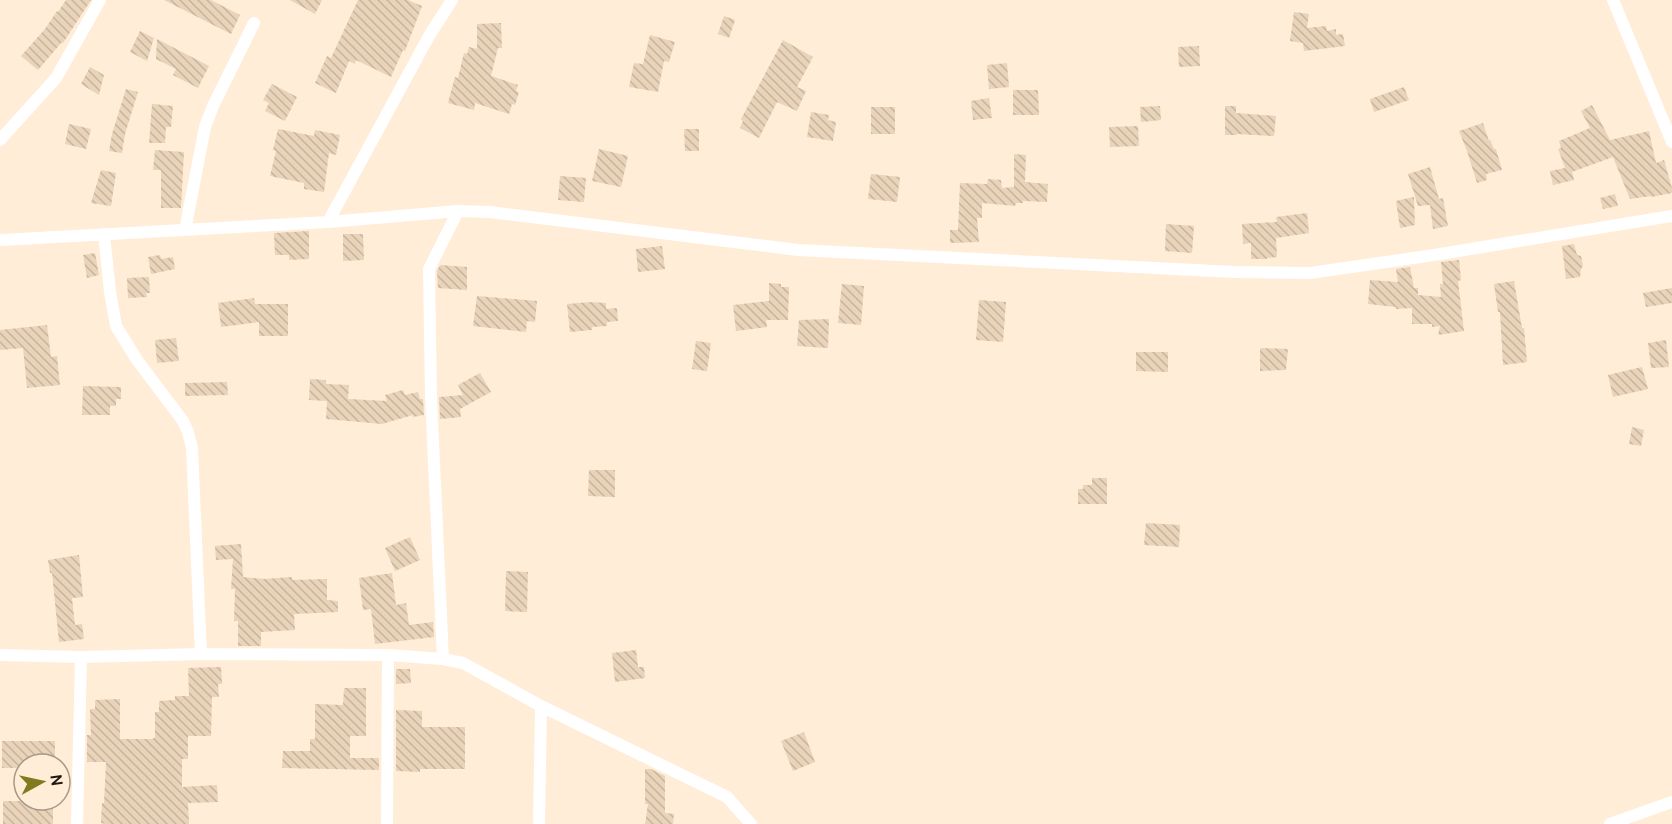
<svg xmlns="http://www.w3.org/2000/svg" width="1672" height="824" viewBox="0 0 1672 824" font-family="Cabin,sans-serif">
  <defs>
    <pattern id="building-back-hatch" width="6" height="6" patternUnits="userSpaceOnUse" patternTransform="scale(1.5)"><rect width="6" height="6" fill="#e9d3b9"/><path d="M-1 5l2 2M0 0l6 6M5-1l2 2" fill="none" stroke="#c8b49e"/></pattern>
  </defs>
  <rect width="100%" height="100%" fill="#ffedd8"/>
  <!-- building -->
  <path fill="url(#building-back-hatch)" d="M66 0H91L63 43 62 42 38 70 21 56 45 29 57 11 58 12Z
    M164 0H211L240 15 231 34Z
    M290 0H322L315 14Z
    M358 0H408L422 6 405 51 403 50 391 77 356 60 355 64 349 61 336 93 315 83 327 56 331 58Z
    M1294 12 1309 14 1307 28 1326 26 1327 31 1336 29V35L1343 34 1345 46 1304 51 1303 43 1290 41Z
    M724 16 735 20 729 38 718 34Z
    M501 23 502 48H498L491 76 518 85 516 91 519 92 515 105 512 104 509 114 475 103 474 110 448 103 455 77 458 78 464 53 467 54 469 47 477 49V24Z
    M140 31 154 38 147 61 130 52Z
    M650 35 675 42 669 62 664 61 658 92 629 87 634 63 643 64Z
    M157 39 209 66 198 88 173 75 176 69 156 59Z
    M783 40 813 57 797 87 806 91 797 111 777 102 759 138 740 128 743 121 741 119Z
    M1199 46 1200 66 1179 67 1178 47Z
    M1007 63 1009 87 989 89 987 65Z
    M90 67 104 75 99 95 81 84Z
    M272 84 297 97 285 121 265 111 269 103 263 100Z
    M1404 87 1409 100 1374 112 1370 99Z
    M126 89 138 92 125 134 122 153 109 151 112 134Z
    M1013 90H1038L1039 115H1013Z
    M989 98 992 118 973 120 971 101Z
    M152 104 173 106 171 127H166L165 143H149Z
    M1592 105 1610 140 1649 131 1656 163 1664 160 1672 188V193L1651 197V196L1630 199 1613 157 1572 172 1574 180 1553 185 1550 171 1565 168 1558 149 1561 148 1559 141 1590 128 1581 111Z
    M1160 106 1161 120 1141 122 1140 107Z
    M1225 106H1236V113L1276 116 1274 136 1237 134V135H1225Z
    M871 107H895V134H871Z
    M811 112 829 115 828 120 836 122 833 141 807 137Z
    M1483 123 1489 141 1490 140 1494 149H1496L1502 170 1486 174 1487 180 1477 183 1467 151 1459 131Z
    M69 124 91 129 86 149 65 144Z
    M1138 126 1139 146 1110 147 1109 127Z
    M278 129 314 136 315 130 340 135 336 155 329 153 324 192 304 189V183L270 176 276 151 273 150Z
    M684 129H699V151H685Z
    M599 149 628 156 621 187 592 181Z
    M155 150 184 152 181 208H161V170H153Z
    M1014 154 1026 155 1025 182 1048 184 1047 202 1023 201V203H1016L1015 206 982 203V218H977L979 242 950 243V230H958L960 183 987 184 988 179 1001 180 1002 188 1014 187Z
    M1430 167 1439 199 1443 198 1448 226 1433 229 1430 205 1418 206 1408 174Z
    M101 170 116 173 111 206 91 203Z
    M871 174 900 177 897 202 868 199Z
    M560 176 586 178 584 202 558 200Z
    M1615 194 1618 206 1603 209 1600 198Z
    M1414 197 1415 225 1400 228 1396 201Z
    M1307 213 1309 233 1276 238 1277 257 1267 258V259H1251V243L1243 244 1242 224 1277 222 1276 217Z
    M1166 224 1194 226 1192 253 1165 251Z
    M309 231V259L289 260V255H275L274 233Z
    M343 234H363L364 260 343 261Z
    M1574 244 1577 255 1581 256 1583 266 1581 269 1580 277 1566 279 1562 246Z
    M662 246 665 269 638 272 636 249Z
    M95 253 99 275 87 278 83 255Z
    M160 255 161 259 173 257 175 269 151 274 148 257Z
    M1459 260 1461 280 1458 281 1464 331 1438 335 1440 326 1432 327V324H1412V308L1396 309V307L1368 304 1370 280 1398 282 1396 269 1410 267 1414 288H1418V295L1441 297 1440 284H1443L1441 262Z
    M440 265 467 267V290L438 288 437 271Z
    M149 277 150 293H146L147 297 128 298 127 278Z
    M1514 281 1522 328H1524L1527 362 1503 365 1500 312H1498L1494 284Z
    M769 283 781 284V287H789L788 320H766L767 327 736 331 733 305 769 301Z
    M842 284 864 286 861 325 838 323Z
    M1672 288V303L1646 307 1643 293Z
    M477 296 537 301 535 322 527 321 526 332 473 326Z
    M254 298 255 304H288V336H259V322L221 327 218 303Z
    M979 300 1006 302 1003 342 976 340Z
    M590 302 606 303V309L617 308 618 321 607 322V326L592 327V330L570 332 567 304Z
    M829 319 828 348 797 346 799 320Z
    M47 325 51 357 57 356 60 385 27 388 23 348 0 350V330Z
    M176 338 179 361 157 363 155 340Z
    M1666 340 1669 367 1651 368 1648 343Z
    M696 341 711 343 707 371 692 369Z
    M1260 348 1288 349 1286 370 1260 371Z
    M1136 352H1168V372L1136 371Z
    M1642 367 1648 389 1613 397 1608 375Z
    M480 373 491 392 460 409 461 417 440 419 439 397 463 395 458 385Z
    M310 379 326 380V384L349 385 348 399 387 401 385 395 403 390 405 395 418 392 420 399H423L424 415 413 417V415L382 424 326 419 327 401 309 400Z
    M227 382 228 395 185 396V383Z
    M83 386 121 387V399H116V406H110V415H82Z
    M1632 427 1644 430 1641 446 1629 444Z
    M589 470H615V497L588 496Z
    M1092 478H1107V504H1078V489H1083V485H1092Z
    M1146 523 1180 525 1179 547 1144 545Z
    M410 537 420 560 395 571 385 548Z
    M241 544 243 577 264 579 292 577V580L327 579V600L338 601V612L294 614 295 630 261 632V646H238V621H234L235 589H231L233 559 216 560 215 546Z
    M79 555 83 597 72 598 75 625 82 624 84 639 59 642 52 573H50L48 560Z
    M506 571 528 572 527 612 505 611Z
    M392 573 396 605 406 603 409 625 433 622 434 637 375 644 371 609 363 610 359 578Z
    M636 650 638 667H644L645 678 615 682 612 653Z
    M221 667 222 684H218L219 697H212L211 736H188V759H182V787L217 785 218 802 188 803 189 824H106L101 823 102 803H104L106 762H87V735H91L90 709H95V700L120 699V739H153V738H155V712H159V701L175 700V696H189L188 668Z
    M396 669H410L411 683 396 684Z
    M344 688H366V736H350V758H379V770L282 768 283 751H310V739H315V704L343 705Z
    M396 710 422 711V727H465V769H420V772L396 771Z
    M804 732 815 762 793 771 781 741Z
    M2 741H55V764H24V768H2Z
    M645 769H651L665 776V813L674 814 673 824H645L648 804H645Z
    M3 801H53V824H3Z"/>
  <g fill="none" stroke-linecap="round" stroke-linejoin="round">
    <!-- street -->
    <path stroke="#fff" stroke-width="12" d="M1613 0 1672 142
      M0 140 56 78 100 0
      M328 222 429 36 452 0
      M185 230 205 127 213 106 254 23
      M104 234 110 292 116 326 137 360 183 421 188 432 192 448 201 654
      M0 240 328 222 458 211 490 212 798 250 1235 272 1310 273 1434 255 1672 216
      M0 655 81 657 201 654 388 655 443 659 463 663 541 706 727 797 751 824
      M443 659 431 397 429 269 458 211
      M77 824 81 657
      M387 824 388 655
      M539 824 541 706
      M1610 824 1672 802"/>
  </g>
  <!-- north arrow -->
  <g transform="translate(42 782) rotate(82)"><circle r="28" fill="#ffedd8" stroke="#a69888" stroke-width="1.5"/>
  <path d="M0-4.5L10 22L0 15L-10 22Z" fill="#827a1f"/>
  <text y="-9" font-size="16" font-weight="bold" text-anchor="middle" fill="#20180f">N</text>
  </g>
</svg>
